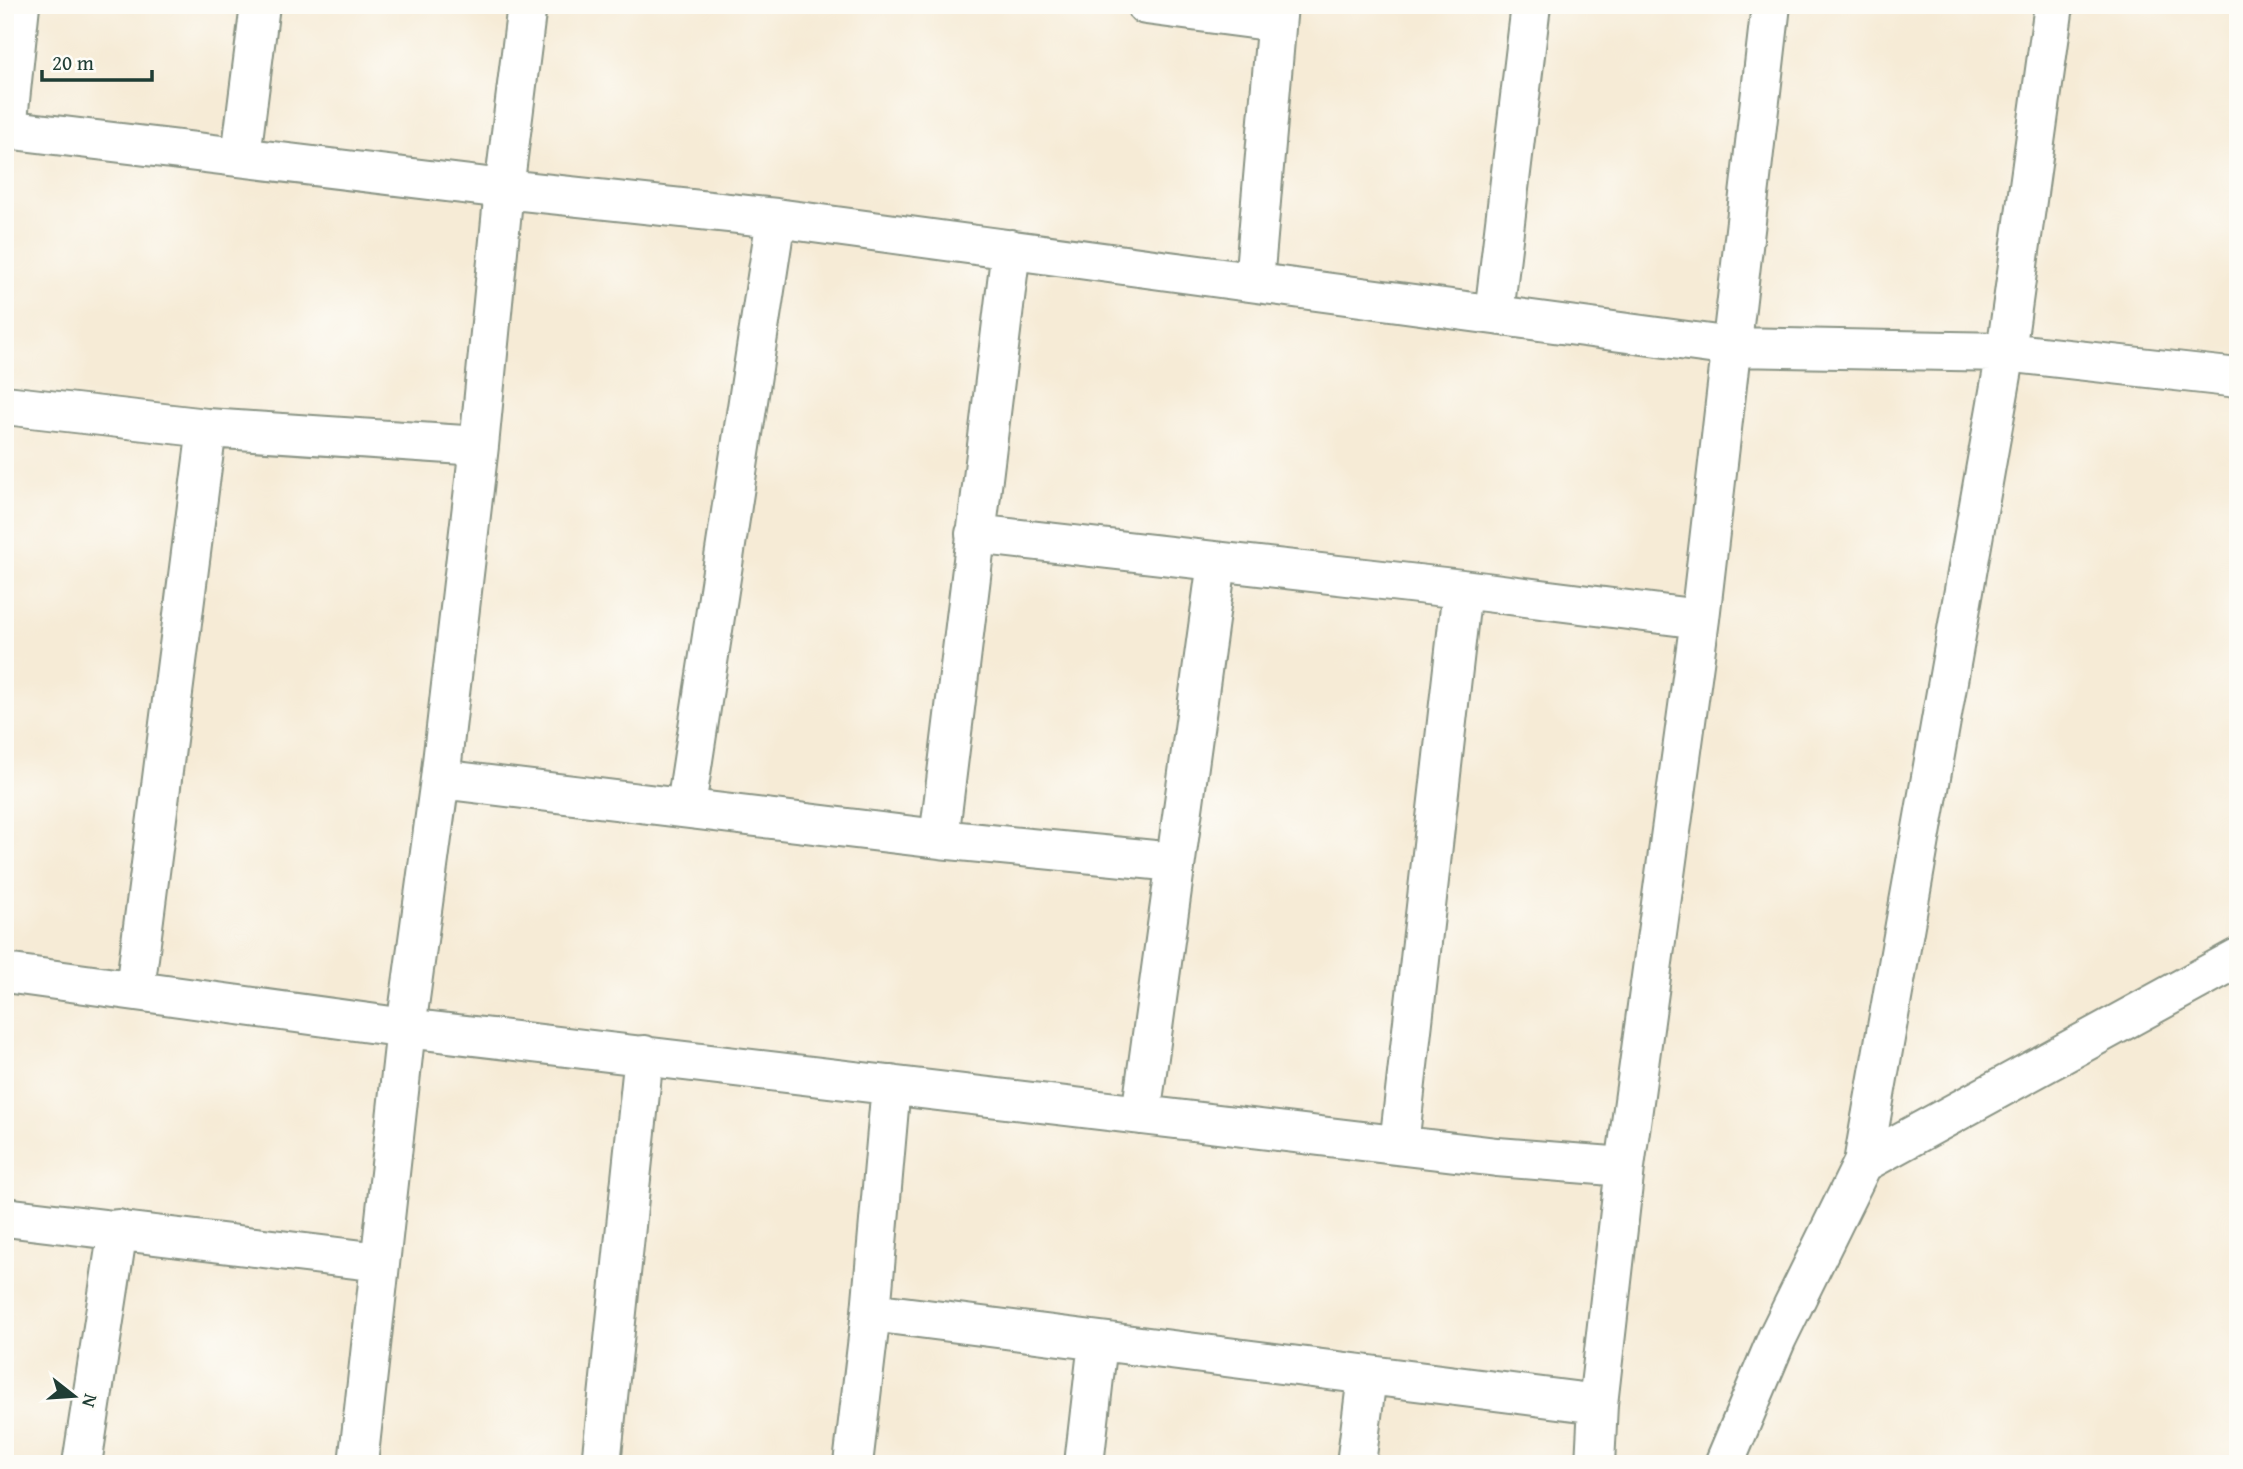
<svg xmlns="http://www.w3.org/2000/svg" width="2243" height="1469" viewBox="0 0 2243 1469" font-family="'Gentium Book Plus',serif">
  <rect width="100%" height="100%" fill="#fdfcf7"/>
  <filter id="ink" filterUnits="userSpaceOnUse"><feTurbulence type="fractalNoise" baseFrequency=".0143" numOctaves="2"/><feDisplacementMap in="SourceGraphic" scale="14" xChannelSelector="R" yChannelSelector="G"/><feConvolveMatrix kernelMatrix="1 2 1 2 8 2 1 2 1" color-interpolation-filters="sRGB"/></filter>
  <filter id="wash" filterUnits="userSpaceOnUse"><feTurbulence type="fractalNoise" baseFrequency=".00686" numOctaves="4" result="noise"/><feDisplacementMap in="SourceGraphic" scale="28" xChannelSelector="R" yChannelSelector="G"/><feGaussianBlur stdDeviation="1.57" result="paint"/><feColorMatrix in="noise" values="0 0 0 0 0 0 0 0 0 0 0 0 0 0 0 0 0 1.4 0 .05"/><feComposite in="paint" operator="in"/></filter>
  <g filter="url(#wash)">
    <rect width="100%" height="100%" fill="#f6ebd6"/>
  </g>
  <g filter="url(#ink)">
    <g fill="none" stroke-linecap="round" stroke-linejoin="round">
      <defs>
        <path id="minor" d="M1146 5 1276 22
          M7 129 20 5
          M241 156 260 5
          M1254 282 1278 5
          M1494 314 1531 5
          M5 405 207 428 479 446
          M975 534 1462 589 1700 619
          M440 779 939 839 1175 862
          M686 806 776 218
          M939 839 1011 249
          M5 973 406 1028 1497 1157 1625 1167 1700 619 1771 5
          M135 989 207 428
          M1141 1115 1217 562
          M1399 1145 1462 589
          M1863 1163 2238 958
          M5 1217 380 1262
          M871 1312 1598 1404
          M82 1464 118 1229
          M358 1464 406 1028 440 779 479 446 504 189 776 218 1732 347 2006 352 2238 378
          M601 1464 644 1055
          M853 1464 871 1312 891 1085
          M1084 1464 1098 1342
          M1356 1464 1367 1376
          M1595 1464 1598 1404 1625 1167
          M1724 1464 1777 1338 1863 1163 2006 352 2054 5"/>
        <path id="tertiary" d="M5 129 504 189 527 5"/>
      </defs>
      <!-- minor casing -->
      <use href="#minor" stroke="#8a9485" stroke-width="42"/>
      <!-- tertiary casing -->
      <use href="#tertiary" stroke="#8a9485" stroke-width="42"/>
      <!-- minor -->
      <use href="#minor" stroke="#fff" stroke-width="38"/>
      <!-- tertiary -->
      <use href="#tertiary" stroke="#fff" stroke-width="38"/>
    </g>
  </g>
  <!-- margin -->
  <rect width="2243" height="1469" fill="none" stroke="#fdfcf7" stroke-width="28"/>
  <!-- north arrow -->
  <g transform="translate(74 1396) rotate(107)" stroke="#fdfcf7" stroke-width="5" paint-order="stroke">
  <path d="M0-5L12 26L0 18L-12 26Z" fill="#1f3d34"/>
  <text y="-10" font-size="19" font-weight="bold" text-anchor="middle" fill="#1f3d34">N</text>
  </g>
  <!-- scale -->
  <path d="M42 70v10h110v-10" fill="none" stroke="#1f3d34" stroke-width="3.5"/>
  <text x="52" y="70" font-size="21" fill="#1f3d34" stroke="#fdfcf7" stroke-width="5" paint-order="stroke">20 m</text>
</svg>
